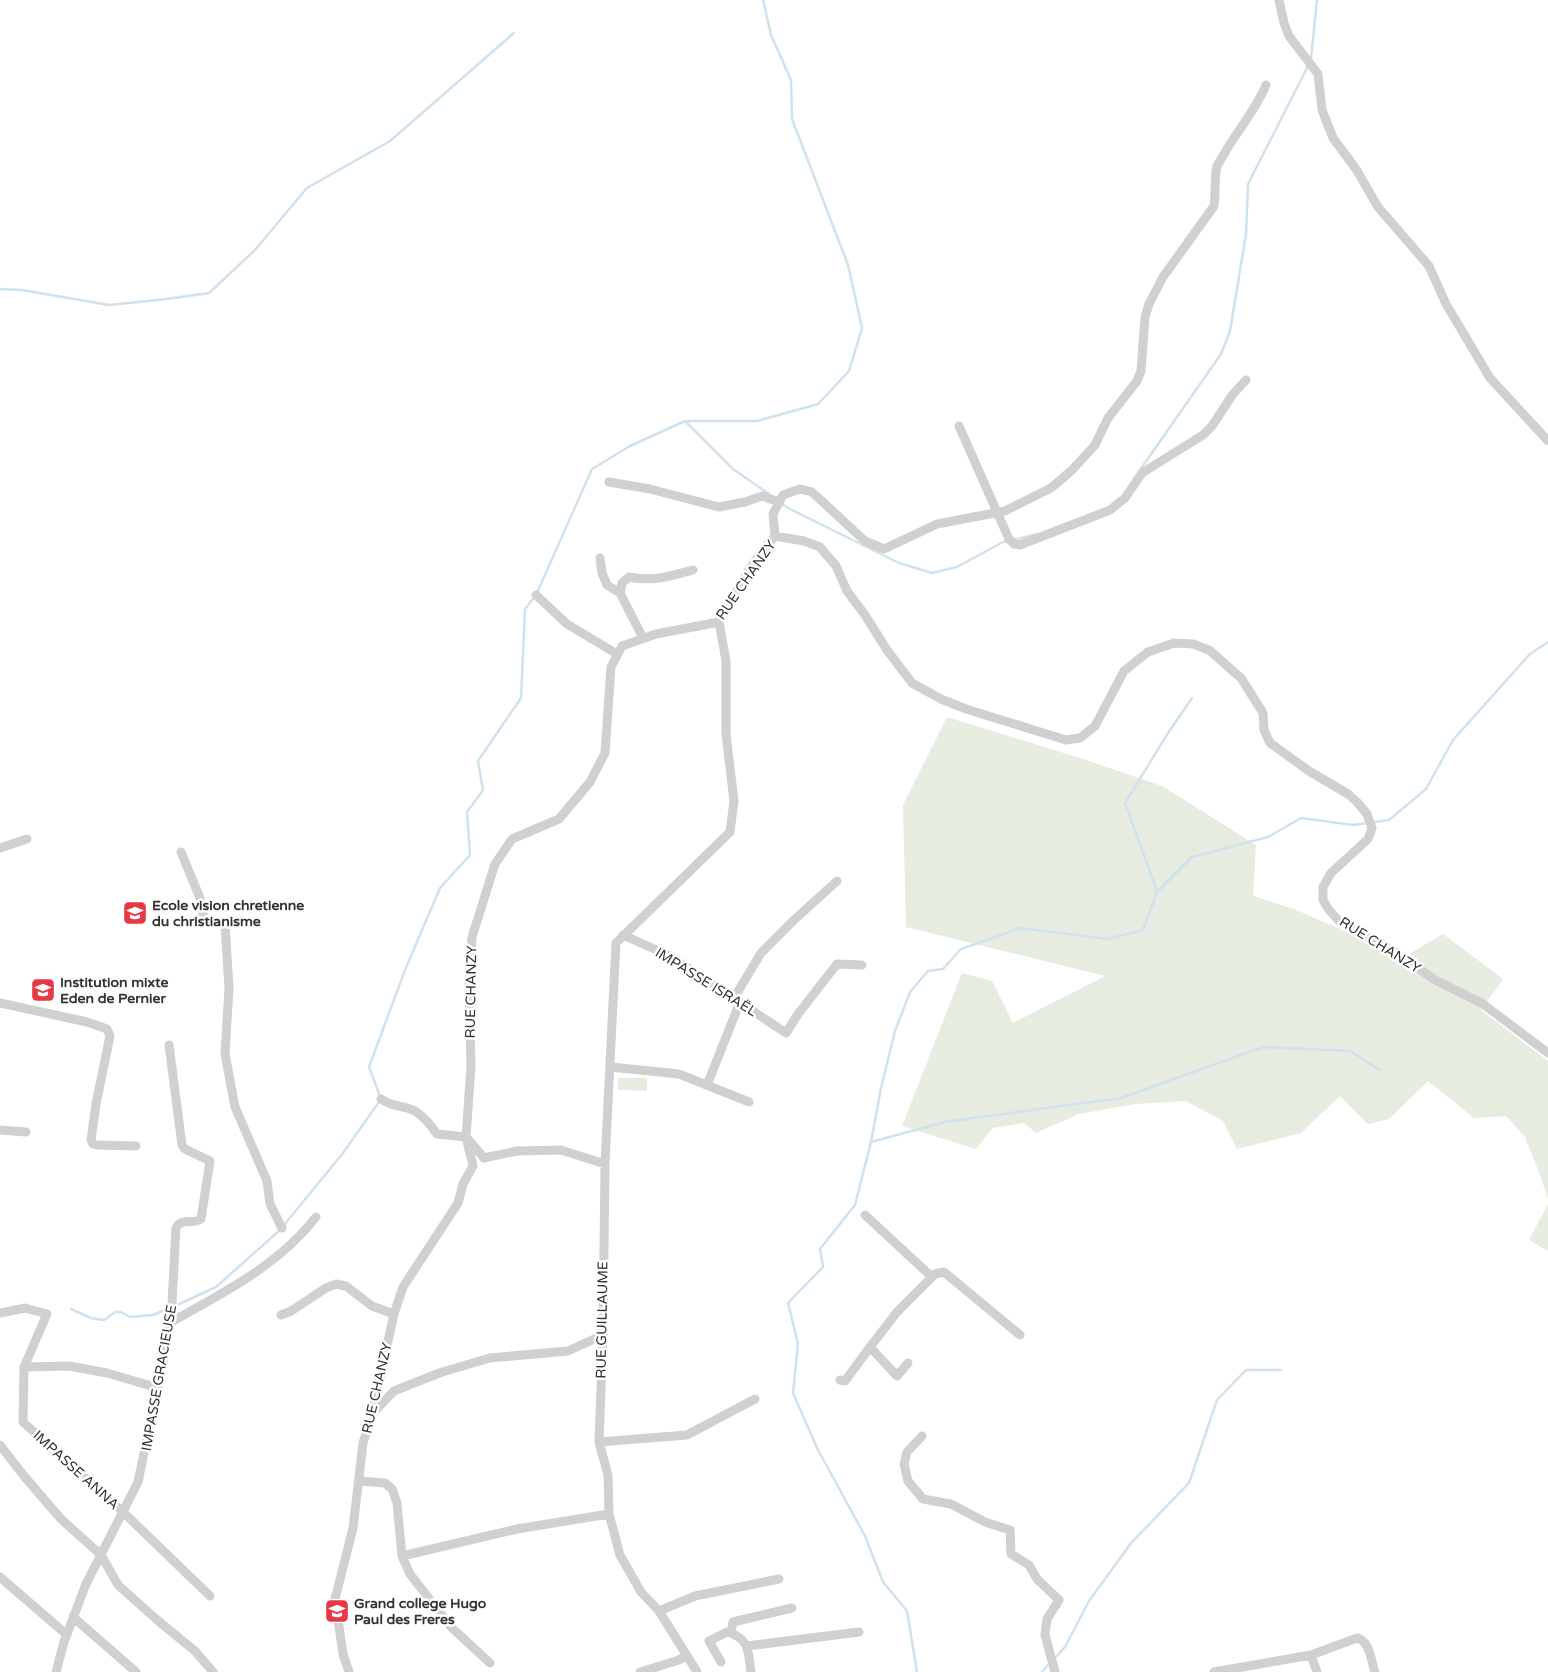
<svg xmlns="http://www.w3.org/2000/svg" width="1548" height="1672" viewBox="0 0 1548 1672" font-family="'Varela Round',sans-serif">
  <rect width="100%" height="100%" fill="#fff"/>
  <!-- green -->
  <path fill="#e6ecdf" d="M947 717 1083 759 1162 786 1256 845 1253 896 1294 909 1338 928 1397 961 1443 934 1503 979 1481 1010 1548 1061V1199L1539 1172 1525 1137 1506 1116 1474 1118 1428 1081 1389 1119 1368 1124 1340 1096 1301 1133 1237 1149 1223 1121 1186 1101 1135 1104 1079 1114 1036 1133 1024 1123 993 1128 976 1149 902 1126 962 973 992 981 1013 1023 1105 976 906 927 903 805Z
    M618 1078H647V1091L618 1090Z
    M1548 1204V1251L1529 1240Z"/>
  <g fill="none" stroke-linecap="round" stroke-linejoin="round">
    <!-- stream -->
    <path stroke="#cfe2ee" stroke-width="2.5" d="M1311 58 1317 0
      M0 289 22 290 109 305 167 299 209 293 255 250 307 188 390 141 514 33
      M685 421H757L818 404 849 371 862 328 848 265 792 119 791 80 771 35 763 0
      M1140 470 1221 354 1230 331 1246 234 1248 184 1308 66
      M781 503 788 508 899 563 932 573 957 567 1003 542 1008 541
      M1013 540 1037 534
      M1157 891 1125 803 1168 733 1192 698
      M871 1142 945 1122 1121 1098 1263 1047 1350 1051 1380 1070
      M284 1225 343 1153 381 1099 369 1067 405 970 440 888 470 855 467 812 483 790 478 761 521 698 525 609 536 595 592 469 630 446 685 421 733 469 769 494
      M175 1306 216 1287 281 1229
      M71 1309 91 1318 104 1320 115 1312H121L130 1317 153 1315 170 1308
      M1053 1660 1065 1647 1089 1601 1131 1543 1189 1483 1217 1400 1246 1370H1281
      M917 1672 907 1611 883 1582 865 1536 817 1448 793 1393 798 1344 788 1303 823 1267 820 1249 855 1205 871 1142 881 1088 895 1031 910 992 928 971 943 969 961 949 1021 928 1107 939 1143 930 1157 892 1192 857 1268 837 1301 818 1353 825 1389 820 1426 789 1453 740 1530 654 1548 642
      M1042 1672 1049 1664"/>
    <!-- street -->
    <path stroke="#d0d0d0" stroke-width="9" d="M1279 0 1284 23 1289 36 1318 74 1322 110 1333 138 1356 169 1378 207 1429 266 1446 304 1490 378 1548 441
      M959 426 1009 539 1014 544 1020 545 1110 510 1125 498 1142 473 1203 435 1212 426 1233 394 1246 380
      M609 482 650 489 719 507 745 502 762 496 779 502
      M775 536 773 514 783 495 800 489 812 492 865 541 884 549 937 524 1005 511 1051 488 1072 470 1095 445 1108 418 1137 381 1141 371 1145 317 1149 304 1163 277 1214 206C1216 194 1214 176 1217 166 1220 160 1224 155 1227 149 1240 128 1257 107 1266 85
      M600 558 602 573 607 585 620 593 643 638
      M620 593 622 583 629 577C652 582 671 576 693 570
      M536 595 567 624 617 654
      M0 848 27 839
      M181 852 200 898 204 919 205 921 225 924 229 988 225 1054 235 1107 267 1181 270 1204 282 1228
      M623 935 670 956 786 1033 798 1014 837 964 862 965
      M734 998 761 953 794 920 837 881
      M0 1003 87 1022 107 1029 110 1036 96 1104 91 1140 93 1144 97 1145 136 1146
      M610 1067 679 1074 749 1102
      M707 1085 740 1002
      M381 1099C394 1108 404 1105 415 1111 424 1117 431 1125 437 1134L466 1137 484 1158 517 1151 561 1150 605 1164
      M0 1130 26 1132
      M865 1215 932 1277
      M0 1313 25 1308 47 1314 24 1367 23 1422 123 1512 210 1596
      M281 1315 291 1311 326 1288 336 1284 346 1286 372 1306 394 1314
      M171 1322C223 1293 279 1265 316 1217
      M870 1347 897 1312 935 1274 944 1272 1020 1335
      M24 1367 69 1366 107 1373 158 1388
      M840 1380 845 1381 870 1347 897 1376 908 1363
      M372 1414 394 1391 442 1372 490 1358 568 1351 603 1335
      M922 1436 907 1452 904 1464 908 1481 923 1499 951 1504 985 1522 1010 1530 1011 1554 1029 1565 1037 1579 1059 1600 1047 1619 1045 1635 1055 1672
      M599 1442 687 1435 755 1399
      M0 1445 24 1476 61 1519 101 1555 118 1585 156 1619 195 1651 213 1672
      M359 1481 385 1483 392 1489 397 1503 402 1556 410 1574 451 1627 490 1663
      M402 1556 517 1529 609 1514
      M0 1577 67 1635
      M659 1611 695 1596 779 1579
      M73 1617 136 1672
      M731 1633 733 1622 792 1608
      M747 1646 859 1632
      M1311 1655 1357 1638C1370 1641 1371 1661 1375 1672
      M721 1662 709 1641 727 1632C750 1638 748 1652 751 1672
      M56 1672 64 1642 86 1584 138 1482 171 1322 176 1228C181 1217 193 1225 201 1219L210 1161 185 1149 182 1145 169 1045
      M349 1672 343 1654 335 1599 353 1528 363 1443 372 1414 394 1314 403 1287 458 1203 463 1184 473 1166 466 1137 471 1066 469 986 472 937 495 864 512 839 559 819 590 782 605 753 611 667 622 646 656 634 719 622C736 593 751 561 775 536L804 541 820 547 836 566 847 591 865 615 887 650 912 683 941 699 966 709 1066 740 1080 738 1095 726 1124 671 1148 652 1174 643 1193 644 1209 650 1241 678 1263 713 1264 730 1270 743 1309 771 1348 794 1357 802 1367 814 1372 828 1368 839 1331 873 1323 887V900L1329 910 1340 922 1400 955 1435 980 1483 1004 1548 1053
      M640 1672 679 1660 686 1655
      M697 1672 659 1611 641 1592 620 1555 609 1514 608 1475 599 1442 603 1335 605 1164 616 943 730 832 734 801 726 734V661L719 622
      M1214 1672 1311 1655 1317 1672"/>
  </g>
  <!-- icons -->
  <defs>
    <symbol id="school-square" viewBox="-11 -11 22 22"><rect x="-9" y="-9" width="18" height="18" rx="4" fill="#e63946" stroke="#fff"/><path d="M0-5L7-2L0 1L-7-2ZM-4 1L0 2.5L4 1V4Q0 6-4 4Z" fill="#fff"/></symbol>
  </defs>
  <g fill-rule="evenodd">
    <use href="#school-square" x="121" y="899" width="28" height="28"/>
    <use href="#school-square" x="29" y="976" width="28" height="28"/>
    <use href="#school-square" x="323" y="1597" width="28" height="28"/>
  </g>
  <g text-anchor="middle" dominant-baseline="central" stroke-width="5" stroke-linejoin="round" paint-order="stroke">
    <!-- street labels -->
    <g font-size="14" fill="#333" stroke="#fff">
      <text transform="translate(746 580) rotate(-55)">RUE CHANZY</text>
      <text transform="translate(1380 945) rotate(32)">RUE CHANZY</text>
      <text transform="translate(706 982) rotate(32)">IMPASSE ISRAËL</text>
      <text transform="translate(471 992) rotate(-89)">RUE CHANZY</text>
      <text transform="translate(602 1320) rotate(-89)">RUE GUILLAUME</text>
      <text transform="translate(159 1378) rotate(-80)">IMPASSE GRACIEUSE</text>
      <text transform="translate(377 1388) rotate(-77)">RUE CHANZY</text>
      <text transform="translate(76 1470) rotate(42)">IMPASSE ANNA</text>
    </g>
    <!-- poi labels -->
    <g font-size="14" font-weight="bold" fill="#333" stroke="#fff" text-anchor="start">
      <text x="152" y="905">Ecole vision chretienne<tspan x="152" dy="16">du christianisme</tspan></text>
      <text x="60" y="982">Institution mixte<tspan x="60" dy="16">Eden de Pernier</tspan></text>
      <text x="354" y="1603">Grand college Hugo<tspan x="354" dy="16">Paul des Freres</tspan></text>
    </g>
  </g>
</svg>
